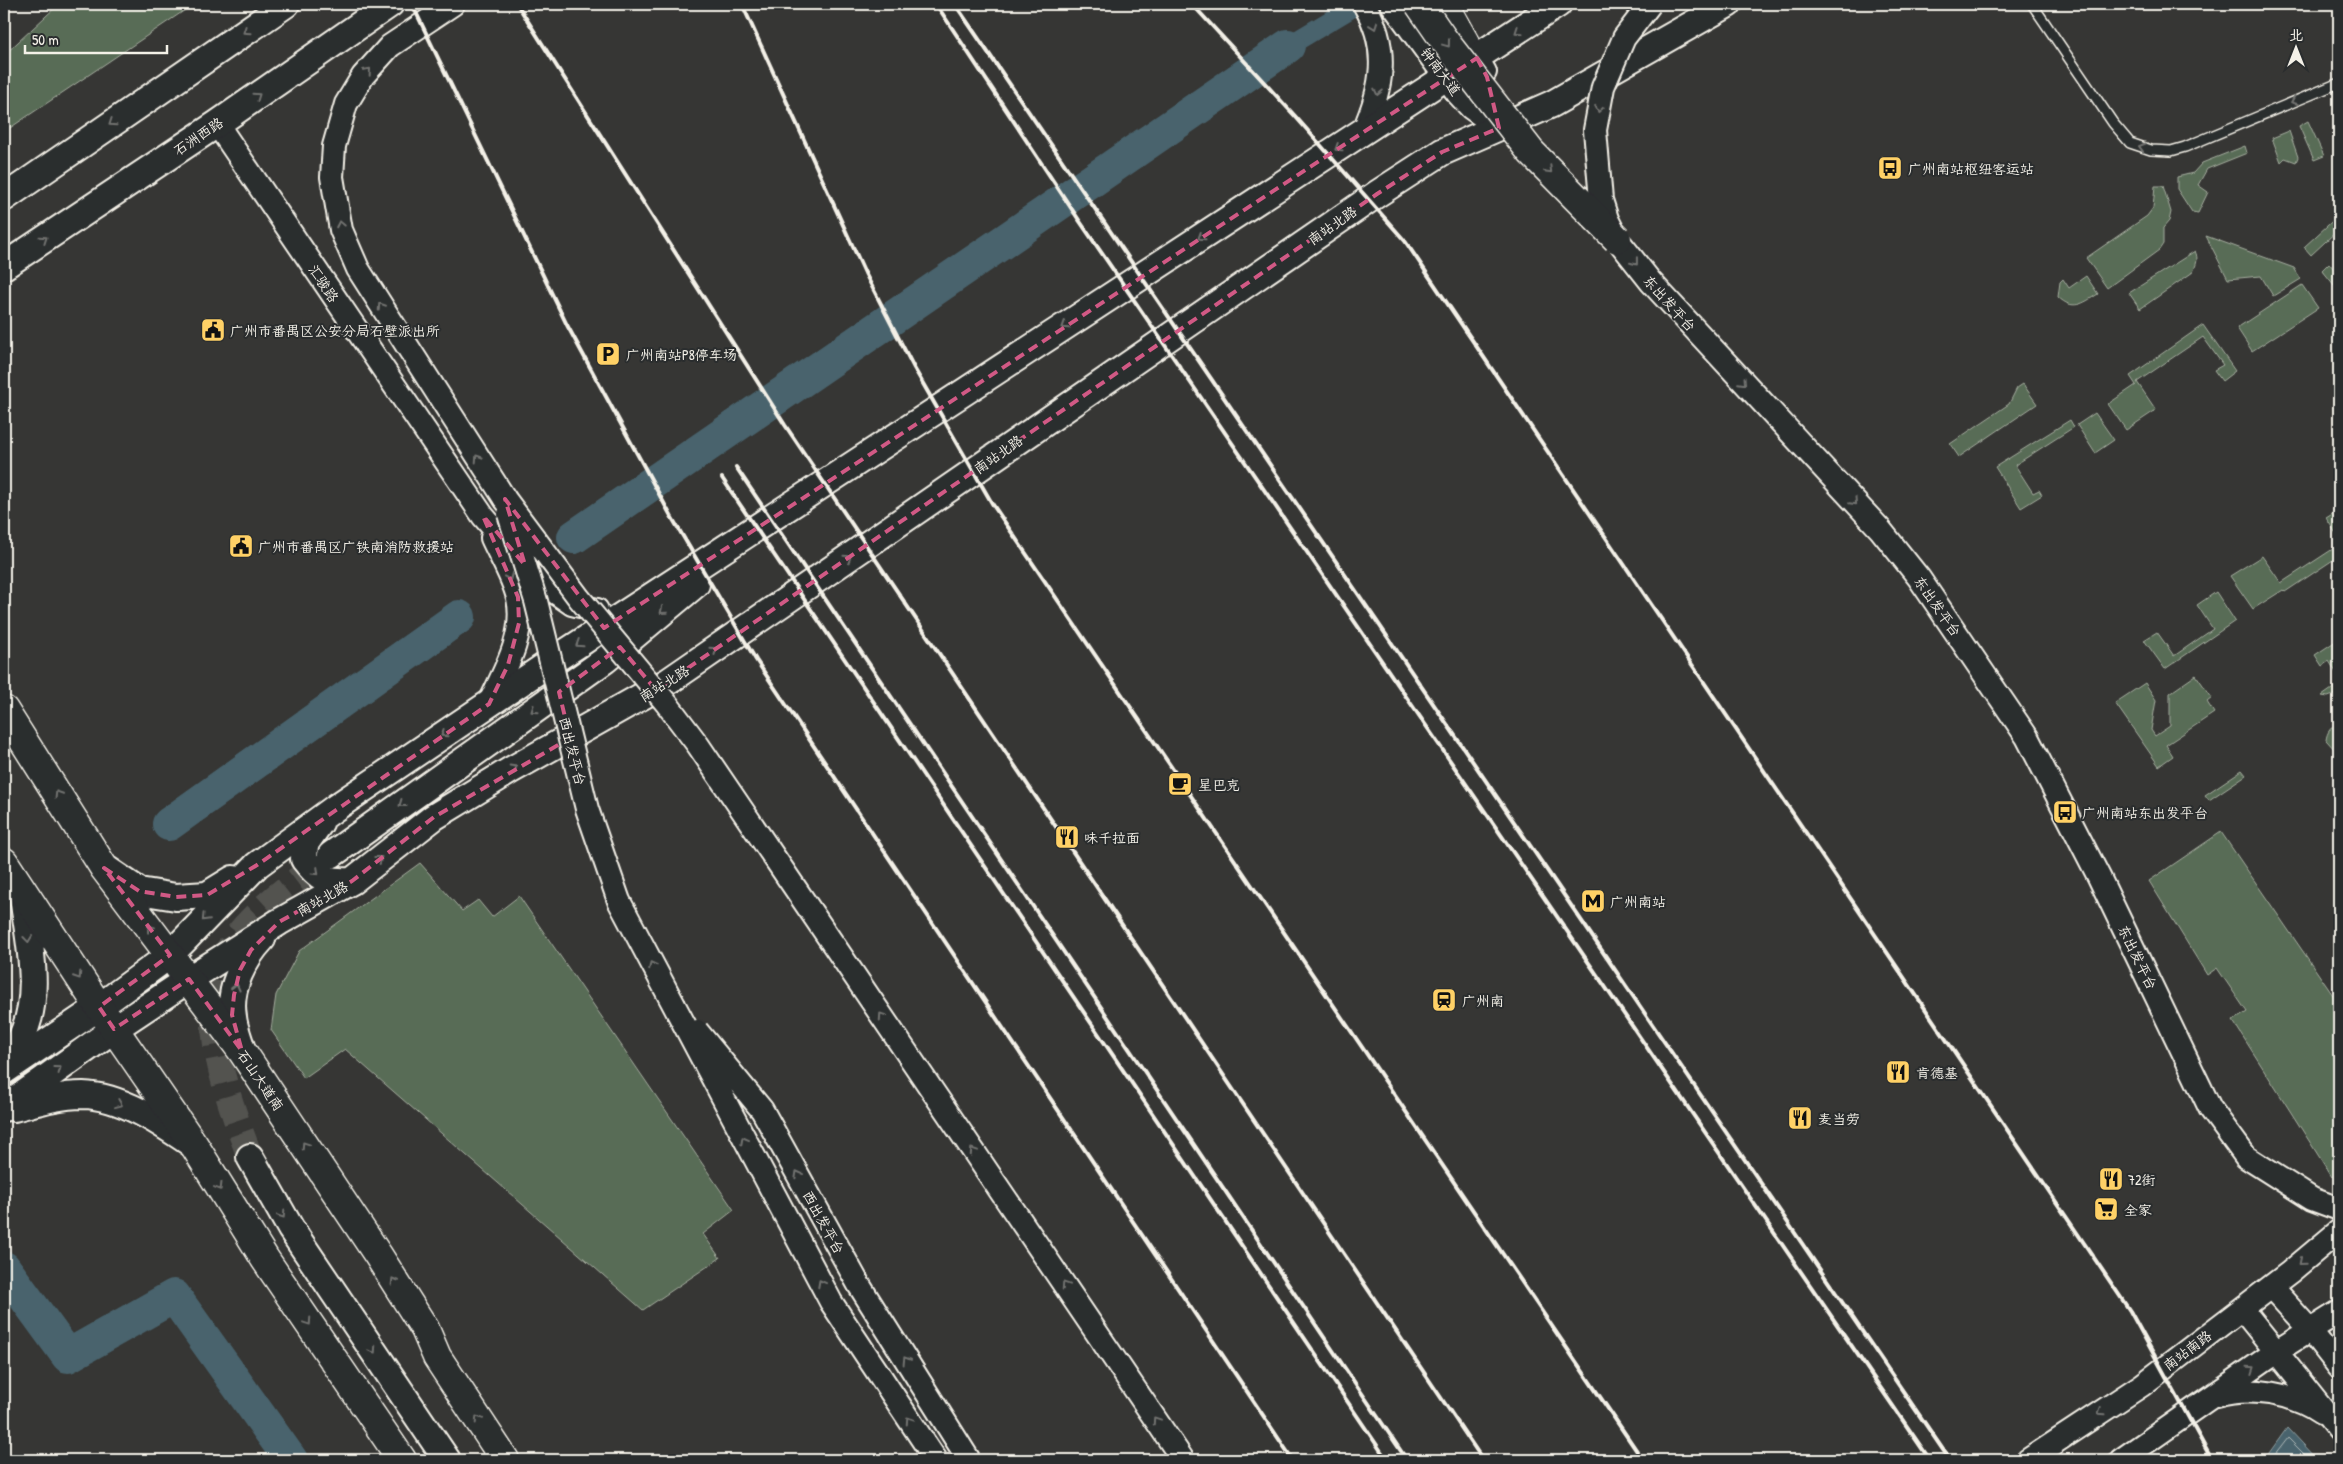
<svg xmlns="http://www.w3.org/2000/svg" width="2343" height="1464" viewBox="0 0 2343 1464" font-family="'Patrick Hand','LXGW WenKai TC',sans-serif">
  <rect width="100%" height="100%" fill="#363634"/>
  <filter id="ink" filterUnits="userSpaceOnUse"><feTurbulence type="fractalNoise" baseFrequency=".02" numOctaves="2"/><feDisplacementMap in="SourceGraphic" scale="10" xChannelSelector="R" yChannelSelector="G"/><feConvolveMatrix kernelMatrix="1 2 1 2 8 2 1 2 1" color-interpolation-filters="sRGB"/></filter>
  <g filter="url(#ink)">
    <!-- green -->
    <path fill="#596c57" stroke="#a6aea0" d="M59 4H194L4 132V55Z
      M2308 121 2324 156 2314 160 2299 126Z
      M2289 131 2298 157 2296 162 2285 158 2281 162 2272 138Z
      M2245 146 2247 153 2207 169 2198 185 2208 192 2198 213 2192 212 2177 189V177L2193 173 2202 163Z
      M2155 186H2163L2171 212 2169 221 2163 228V244L2159 250 2107 288 2086 258 2147 216 2153 208Z
      M2339 215V229L2311 255 2304 247Z
      M2206 236 2294 268 2301 279 2273 296 2261 276 2228 279Z
      M2195 251C2199 259 2196 265 2193 272L2140 309 2129 293Z
      M2329 263 2339 275V291L2322 270Z
      M2086 276 2098 294C2082 304 2073 311 2058 297L2060 282 2063 279 2069 288Z
      M2302 285 2318 308 2252 351 2237 328Z
      M2203 325 2235 371 2222 381 2214 370 2223 365 2203 337 2137 382 2156 410 2126 430 2108 404 2136 385 2130 376Z
      M2023 384 2037 404 1959 457 1950 444 2009 404 2017 388Z
      M2095 413 2114 440 2095 453 2077 425Z
      M2070 420 2074 427 2015 465 2033 493 2039 490 2042 495 2021 508 1995 467Z
      M2339 510V538L2326 518Z
      M2339 545V556L2285 592 2283 590 2253 609 2230 576 2262 556 2281 583Z
      M2216 592 2235 621 2165 669 2144 640 2157 632 2174 656 2213 629 2197 605Z
      M2339 639V677L2329 661 2322 666 2315 655Z
      M2196 675 2212 698 2207 702 2214 713 2166 745 2173 756 2159 766 2115 703 2145 683 2156 700 2151 730 2155 736 2170 726V693Z
      M2339 684V693L2328 697 2322 696Z
      M2339 724V751H2336L2326 740C2327 732 2331 726 2339 724Z
      M2242 770 2246 775 2209 800 2205 795Z
      M2221 832 2339 1004V1171L2332 1177 2233 1021 2247 1012 2217 968 2207 975 2149 881Z
      M420 863 462 911 478 900 492 917 519 896 734 1210 703 1234 720 1258 643 1310 345 1049 304 1078 271 1030 276 995 299 951Z"/>
    <!-- water -->
    <path fill="#48636d" stroke="#8d9c9e" d="M2287 1428 2317 1460H2264Z"/>
    <g fill="none" stroke-linecap="round" stroke-linejoin="round">
      <!-- shore -->
      <path stroke="#afb8b7" stroke-width="1" d="M2271 1460 2288 1438 2310 1460"/>
      <!-- canal -->
      <path stroke="#48636d" stroke-width="20" d="M1288 46 1358 4"/>
      <!-- river -->
      <path stroke="#48636d" stroke-width="34" d="M574 537 1288 46
        M169 824 459 617
        M4 1268 68 1356 174 1296 291 1460"/>
      <!-- secondary-tunnel -->
      <path stroke="#52524f" stroke-width="26" stroke-dasharray="26 13" stroke-linecap="butt" d="M250 1157C223 1085 186 991 245 926 270 898 301 877 331 855"/>
      <defs>
        <path id="service" d="M2032 4 2113 123 2130 143 2151 150 2171 151 2185 147 2339 83"/>
        <path id="tertiary" d="M453 4 390 46 363 76 346 104 334 146 332 177 341 230 358 269 505 499
          M1392 4 1458 94 1471 108 1499 128
          M1447 4 1485 72
          M217 124 483 516 539 581 572 604 597 610
          M1363 132C1383 87 1390 48 1364 4
          M489 704C504 672 526 635 518 598 514 579 500 556 492 538
          M2271 1287 2310 1330 2339 1367
          M2242 1309 2339 1430
          M2216 1396C2251 1386 2291 1393 2321 1413
          M2028 1460 2142 1385 2290 1272 2339 1231
          M2121 1460 2277 1351 2339 1312"/>
        <path id="secondary" d="M4 198 286 4
          M4 266 217 124 390 4
          M320 823 305 844 304 859C321 880 325 882 352 881
          M331 855 605 660 696 584
          M108 870 139 891 176 897 207 895 233 879
          M242 1050C239 1039 234 1028 233 1017 228 989 244 958 262 939
          M4 1062C8 1056 14 1050 18 1044 45 998 28 939 22 890
          M4 1071 99 1007 170 955 257 865 335 808 548 664 1558 4
          M4 1108 114 1029 189 979 279 922 352 881 434 817 511 770 669 681 1377 194 1442 152 1552 104 1728 4
          M14 1108C37 1102 59 1095 83 1095 122 1096 161 1123 192 1144
          M250 1157 291 1229 447 1460"/>
        <path id="primary" d="M4 710 104 868 242 1051 378 1255 425 1329 437 1357 505 1460
          M4 862 99 1007 194 1145 265 1259 402 1460"/>
      </defs>
      <!-- service casing -->
      <use href="#service" stroke="#f4f1e8" stroke-width="12"/>
      <!-- tertiary casing -->
      <use href="#tertiary" stroke="#f4f1e8" stroke-width="26"/>
      <!-- secondary casing -->
      <use href="#secondary" stroke="#f4f1e8" stroke-width="30"/>
      <!-- primary casing -->
      <use href="#primary" stroke="#f4f1e8" stroke-width="31"/>
      <!-- service -->
      <use href="#service" stroke="#2a2d2e" stroke-width="9"/>
      <!-- tertiary -->
      <use href="#tertiary" stroke="#2a2d2e" stroke-width="22"/>
      <!-- secondary -->
      <use href="#secondary" stroke="#2a2d2e" stroke-width="26"/>
      <!-- primary -->
      <use href="#primary" stroke="#2a2d2e" stroke-width="28"/>
      <!-- rail -->
      <path stroke="#f4f1e8" stroke-width="4" d="M412 4 567 325 671 516 756 660 1293 1460
        M517 4 785 425 1483 1460
        M742 4 865 273 914 368 993 505 1643 1460
        M936 4 1079 220 1930 1460
        M955 4 1950 1460
        M1192 4 1295 116 1405 241 2130 1311 2212 1460
        M736 467 1407 1460
        M722 478 1387 1460"/>
      <defs>
        <path id="tertiary-bridge" d="M1650 4 1624 38 1603 87 1595 130 1601 200 1607 219 1617 239 1651 282 1880 529 1919 578 2027 737 2099 877 2210 1108 2246 1157 2312 1199 2339 1209
          M505 499 579 598 667 704 698 745 1183 1460
          M509 514 536 601 587 809 619 901 831 1302 936 1460
          M697 1031 762 1110 859 1285 969 1460"/>
        <path id="trunk-bridge" d="M1419 4 1444 40 1531 152 1617 239"/>
      </defs>
      <!-- tertiary-bridge casing -->
      <use href="#tertiary-bridge" stroke="#f4f1e8" stroke-width="26" stroke-linecap="butt"/>
      <!-- trunk-bridge casing -->
      <use href="#trunk-bridge" stroke="#f4f1e8" stroke-width="31" stroke-linecap="butt"/>
      <!-- tertiary-bridge -->
      <use href="#tertiary-bridge" stroke="#2a2d2e" stroke-width="22"/>
      <!-- trunk-bridge -->
      <use href="#trunk-bridge" stroke="#2a2d2e" stroke-width="28"/>
    </g>
    <!-- one-way arrows -->
    <defs><path id="oneway-chevron" d="M-2-3.5L2.5 0L-2 3.5" fill="none" stroke-width="1.6" stroke-linecap="round" stroke-linejoin="round" transform="scale(1.25)"/></defs>
    <g stroke="#71726f">
      <use href="#oneway-chevron" transform="translate(1374 26) rotate(70)"/>
      <use href="#oneway-chevron" transform="translate(246 31) rotate(146)"/>
      <use href="#oneway-chevron" transform="translate(1518 31) rotate(146)"/>
      <use href="#oneway-chevron" transform="translate(1447 44) rotate(53)"/>
      <use href="#oneway-chevron" transform="translate(368 71) rotate(-49)"/>
      <use href="#oneway-chevron" transform="translate(1378 92) rotate(102)"/>
      <use href="#oneway-chevron" transform="translate(257 96) rotate(-35)"/>
      <use href="#oneway-chevron" transform="translate(2294 101) rotate(158)"/>
      <use href="#oneway-chevron" transform="translate(1599 109) rotate(100)"/>
      <use href="#oneway-chevron" transform="translate(112 123) rotate(146)"/>
      <use href="#oneway-chevron" transform="translate(2142 147) rotate(-163)"/>
      <use href="#oneway-chevron" transform="translate(1338 148) rotate(147)"/>
      <use href="#oneway-chevron" transform="translate(1549 170) rotate(45)"/>
      <use href="#oneway-chevron" transform="translate(340 224) rotate(-101)"/>
      <use href="#oneway-chevron" transform="translate(1201 237) rotate(147)"/>
      <use href="#oneway-chevron" transform="translate(44 239) rotate(-34)"/>
      <use href="#oneway-chevron" transform="translate(1635 262) rotate(52)"/>
      <use href="#oneway-chevron" transform="translate(381 306) rotate(-123)"/>
      <use href="#oneway-chevron" transform="translate(1065 326) rotate(147)"/>
      <use href="#oneway-chevron" transform="translate(1743 382) rotate(47)"/>
      <use href="#oneway-chevron" transform="translate(478 458) rotate(-123)"/>
      <use href="#oneway-chevron" transform="translate(1854 502) rotate(47)"/>
      <use href="#oneway-chevron" transform="translate(848 558) rotate(-35)"/>
      <use href="#oneway-chevron" transform="translate(509 577) rotate(67)"/>
      <use href="#oneway-chevron" transform="translate(663 611) rotate(140)"/>
      <use href="#oneway-chevron" transform="translate(579 644) rotate(147)"/>
      <use href="#oneway-chevron" transform="translate(714 650) rotate(-35)"/>
      <use href="#oneway-chevron" transform="translate(534 710) rotate(145)"/>
      <use href="#oneway-chevron" transform="translate(444 734) rotate(146)"/>
      <use href="#oneway-chevron" transform="translate(514 768) rotate(-30)"/>
      <use href="#oneway-chevron" transform="translate(58 794) rotate(-122)"/>
      <use href="#oneway-chevron" transform="translate(402 804) rotate(144)"/>
      <use href="#oneway-chevron" transform="translate(379 859) rotate(-38)"/>
      <use href="#oneway-chevron" transform="translate(316 872) rotate(44)"/>
      <use href="#oneway-chevron" transform="translate(205 918) rotate(134)"/>
      <use href="#oneway-chevron" transform="translate(150 928) rotate(-127)"/>
      <use href="#oneway-chevron" transform="translate(28 939) rotate(83)"/>
      <use href="#oneway-chevron" transform="translate(652 965) rotate(-117)"/>
      <use href="#oneway-chevron" transform="translate(78 976) rotate(57)"/>
      <use href="#oneway-chevron" transform="translate(236 987) rotate(-76)"/>
      <use href="#oneway-chevron" transform="translate(882 1016) rotate(-124)"/>
      <use href="#oneway-chevron" transform="translate(58 1069) rotate(-36)"/>
      <use href="#oneway-chevron" transform="translate(119 1104) rotate(22)"/>
      <use href="#oneway-chevron" transform="translate(744 1140) rotate(-118)"/>
      <use href="#oneway-chevron" transform="translate(305 1145) rotate(-124)"/>
      <use href="#oneway-chevron" transform="translate(973 1151) rotate(-124)"/>
      <use href="#oneway-chevron" transform="translate(798 1174) rotate(-119)"/>
      <use href="#oneway-chevron" transform="translate(219 1187) rotate(59)"/>
      <use href="#oneway-chevron" transform="translate(282 1215) rotate(57)"/>
      <use href="#oneway-chevron" transform="translate(2302 1262) rotate(140)"/>
      <use href="#oneway-chevron" transform="translate(394 1281) rotate(-122)"/>
      <use href="#oneway-chevron" transform="translate(821 1283) rotate(-118)"/>
      <use href="#oneway-chevron" transform="translate(1065 1285) rotate(-124)"/>
      <use href="#oneway-chevron" transform="translate(308 1322) rotate(56)"/>
      <use href="#oneway-chevron" transform="translate(373 1350) rotate(56)"/>
      <use href="#oneway-chevron" transform="translate(906 1360) rotate(-122)"/>
      <use href="#oneway-chevron" transform="translate(2251 1369) rotate(-34)"/>
      <use href="#oneway-chevron" transform="translate(2101 1412) rotate(147)"/>
      <use href="#oneway-chevron" transform="translate(478 1419) rotate(-123)"/>
      <use href="#oneway-chevron" transform="translate(909 1420) rotate(-124)"/>
      <use href="#oneway-chevron" transform="translate(1156 1420) rotate(-124)"/>
    </g>
  </g>
  <!-- marked area -->
  <path fill="none" stroke="#d15985" stroke-width="4" stroke-dasharray="10 6" stroke-linejoin="round" d="M1477 58 1487 77 1499 128 1442 152 1377 194 669 681 655 689 620 647 559 692 570 738 434 817 352 881 279 922 251 950 240 970 234 995 232 1015 242 1051 189 979 114 1029 99 1007 170 955 104 868 139 891 176 897 207 895 257 865 489 704 508 665 519 623 518 597 483 516 525 565 505 499 604 628Z"/>
  <!-- icons -->
  <defs>
    <symbol id="bus-square" viewBox="-11 -11 22 22"><rect x="-9" y="-9" width="18" height="18" rx="4" fill="#ffd166" stroke="#2a2d2e"/><path d="M-5-6H5V4H4V6H2V4H-2V6H-4V4H-5ZM-3.5-4V0h7V-4ZM-3.5 1.2v1.5H-2V1.2ZM2 1.2v1.5H3.5V1.2Z" fill="#111"/></symbol>
    <symbol id="civic-square" viewBox="-11 -11 22 22"><rect x="-9" y="-9" width="18" height="18" rx="4" fill="#ffd166" stroke="#2a2d2e"/><path d="M-.6-6.5H3V-4.5H.6V-3L4-1V1h2V6H-6V1h2V-1L-.6-3ZM-1.2 2.5V6h2.4V2.5Z" fill="#111"/></symbol>
    <symbol id="parking-square" viewBox="-11 -11 22 22"><rect x="-9" y="-9" width="18" height="18" rx="4" fill="#ffd166" stroke="#2a2d2e"/><path d="M-3.5-5.5H1a3.5 3.5 0 0 1 0 7H-1V5.5H-3.5ZM-1-3.4V-.6H.8a1.4 1.4 0 0 0 0-2.8Z" fill="#111"/></symbol>
    <symbol id="cafe-square" viewBox="-11 -11 22 22"><rect x="-9" y="-9" width="18" height="18" rx="4" fill="#ffd166" stroke="#2a2d2e"/><path d="M-5.5-4.5H6V0H3Q3 3.5 0 3.5H-2.5Q-5.5 3.5-5.5 0ZM3-3.2v2h1.7v-2ZM-6 4.5H4V6H-6Z" fill="#111"/></symbol>
    <symbol id="restaurant-square" viewBox="-11 -11 22 22"><rect x="-9" y="-9" width="18" height="18" rx="4" fill="#ffd166" stroke="#2a2d2e"/><path d="M-5-6h1v4h1v-4h1v4h1v-4h1v5L-1.5 .5V6h-2V.5L-5-1ZM5-6V6H3V1.5H1.5Q1.5-4 5-6Z" fill="#111"/></symbol>
    <symbol id="metro-square" viewBox="-11 -11 22 22"><rect x="-9" y="-9" width="18" height="18" rx="4" fill="#ffd166" stroke="#2a2d2e"/><path d="M-5.5 5V-5H-3L0 0L3-5H5.5V5H3V-.5L0 4L-3-.5V5Z" fill="#111"/></symbol>
    <symbol id="station-square" viewBox="-11 -11 22 22"><rect x="-9" y="-9" width="18" height="18" rx="4" fill="#ffd166" stroke="#2a2d2e"/><path d="M-3-6H3Q5-6 5-4V2Q5 4 3 4L4.5 6H3L1.5 4h-3L-3 6H-4.5L-3 4Q-5 4-5 2V-4Q-5-6-3-6ZM-3.5-4v3h7v-3ZM-3.5 1v1.5H-2V1ZM2 1v1.5H3.5V1Z" fill="#111"/></symbol>
    <symbol id="supermarket-square" viewBox="-11 -11 22 22"><rect x="-9" y="-9" width="18" height="18" rx="4" fill="#ffd166" stroke="#2a2d2e"/><path d="M-6-5.5h2.5l.6 2H6L4.5 2H-2.5L-4.4-4H-6ZM-1.5 3.2a1.3 1.3 0 1 0 .1 0ZM3 3.2a1.3 1.3 0 1 0 .1 0Z" fill="#111"/></symbol>
  </defs>
  <g fill-rule="evenodd">
    <use href="#bus-square" x="1876" y="154" width="28" height="28"/>
    <use href="#civic-square" x="199" y="316" width="28" height="28"/>
    <use href="#parking-square" x="594" y="340" width="28" height="28"/>
    <use href="#civic-square" x="227" y="532" width="28" height="28"/>
    <use href="#cafe-square" x="1166" y="770" width="28" height="28"/>
    <use href="#bus-square" x="2051" y="798" width="28" height="28"/>
    <use href="#restaurant-square" x="1053" y="823" width="28" height="28"/>
    <use href="#metro-square" x="1579" y="887" width="28" height="28"/>
    <use href="#station-square" x="1430" y="986" width="28" height="28"/>
    <use href="#restaurant-square" x="1884" y="1058" width="28" height="28"/>
    <use href="#restaurant-square" x="1786" y="1104" width="28" height="28"/>
    <use href="#restaurant-square" x="2097" y="1165" width="28" height="28"/>
    <use href="#supermarket-square" x="2092" y="1195" width="28" height="28"/>
  </g>
  <g text-anchor="middle" dominant-baseline="central" stroke-width="4" stroke-linejoin="round" paint-order="stroke">
    <!-- street labels -->
    <g font-size="14" fill="#f4f1e8" stroke="#2a2d2e">
      <text transform="translate(1441 71) rotate(53)">钟南大道</text>
      <text transform="translate(198 136) rotate(-34)">石洲西路</text>
      <text transform="translate(1332 225) rotate(-35)">南站北路</text>
      <text transform="translate(324 283) rotate(56)">汇骏路</text>
      <text transform="translate(1670 303) rotate(48)">东出发平台</text>
      <text transform="translate(998 454) rotate(-35)">南站北路</text>
      <text transform="translate(1938 606) rotate(55)">东出发平台</text>
      <text transform="translate(664 683) rotate(-32)">南站北路</text>
      <text transform="translate(573 751) rotate(76)">西出发平台</text>
      <text transform="translate(322 898) rotate(-29)">南站北路</text>
      <text transform="translate(2138 957) rotate(64)">东出发平台</text>
      <text transform="translate(261 1080) rotate(56)">石山大道南</text>
      <text transform="translate(824 1222) rotate(61)">西出发平台</text>
      <text transform="translate(2187 1350) rotate(-37)">南站南路</text>
    </g>
    <!-- poi labels -->
    <g font-size="14" fill="#f4f1e8" stroke="#2a2d2e" text-anchor="start">
      <text x="1908" y="168">广州南站枢纽客运站</text>
      <text x="230" y="330">广州市番禺区公安分局石壁派出所</text>
      <text x="626" y="354">广州南站P8停车场</text>
      <text x="258" y="546">广州市番禺区广铁南消防救援站</text>
      <text x="1198" y="784">星巴克</text>
      <text x="2082" y="812">广州南站东出发平台</text>
      <text x="1084" y="837">味千拉面</text>
      <text x="1610" y="901">广州南站</text>
      <text x="1462" y="1000">广州南</text>
      <text x="1916" y="1072">肯德基</text>
      <text x="1818" y="1118">麦当劳</text>
      <text x="2128" y="1179">72街</text>
      <text x="2124" y="1209">全家</text>
    </g>
  </g>
  <!-- margin -->
  <rect width="2343" height="1464" fill="none" stroke="#2a2d2e" stroke-width="20"/>
  <rect x="10" y="10" width="2323" height="1444" fill="none" stroke="#f4f1e8" stroke-width="2" filter="url(#ink)"/>
  <!-- north arrow -->
  <g transform="translate(2296 48)" stroke="#2a2d2e" stroke-width="4" paint-order="stroke">
  <path d="M0-4L9 19L0 12L-9 19Z" fill="#f4f1e8"/>
  <text y="-8" font-size="14" font-weight="bold" text-anchor="middle" fill="#f4f1e8">北</text>
  </g>
  <!-- scale -->
  <path d="M25 45v8h142v-8" fill="none" stroke="#f4f1e8" stroke-width="2.5"/>
  <text x="32" y="45" font-size="15" fill="#f4f1e8" stroke="#2a2d2e" stroke-width="4" paint-order="stroke">50 m</text>
</svg>
